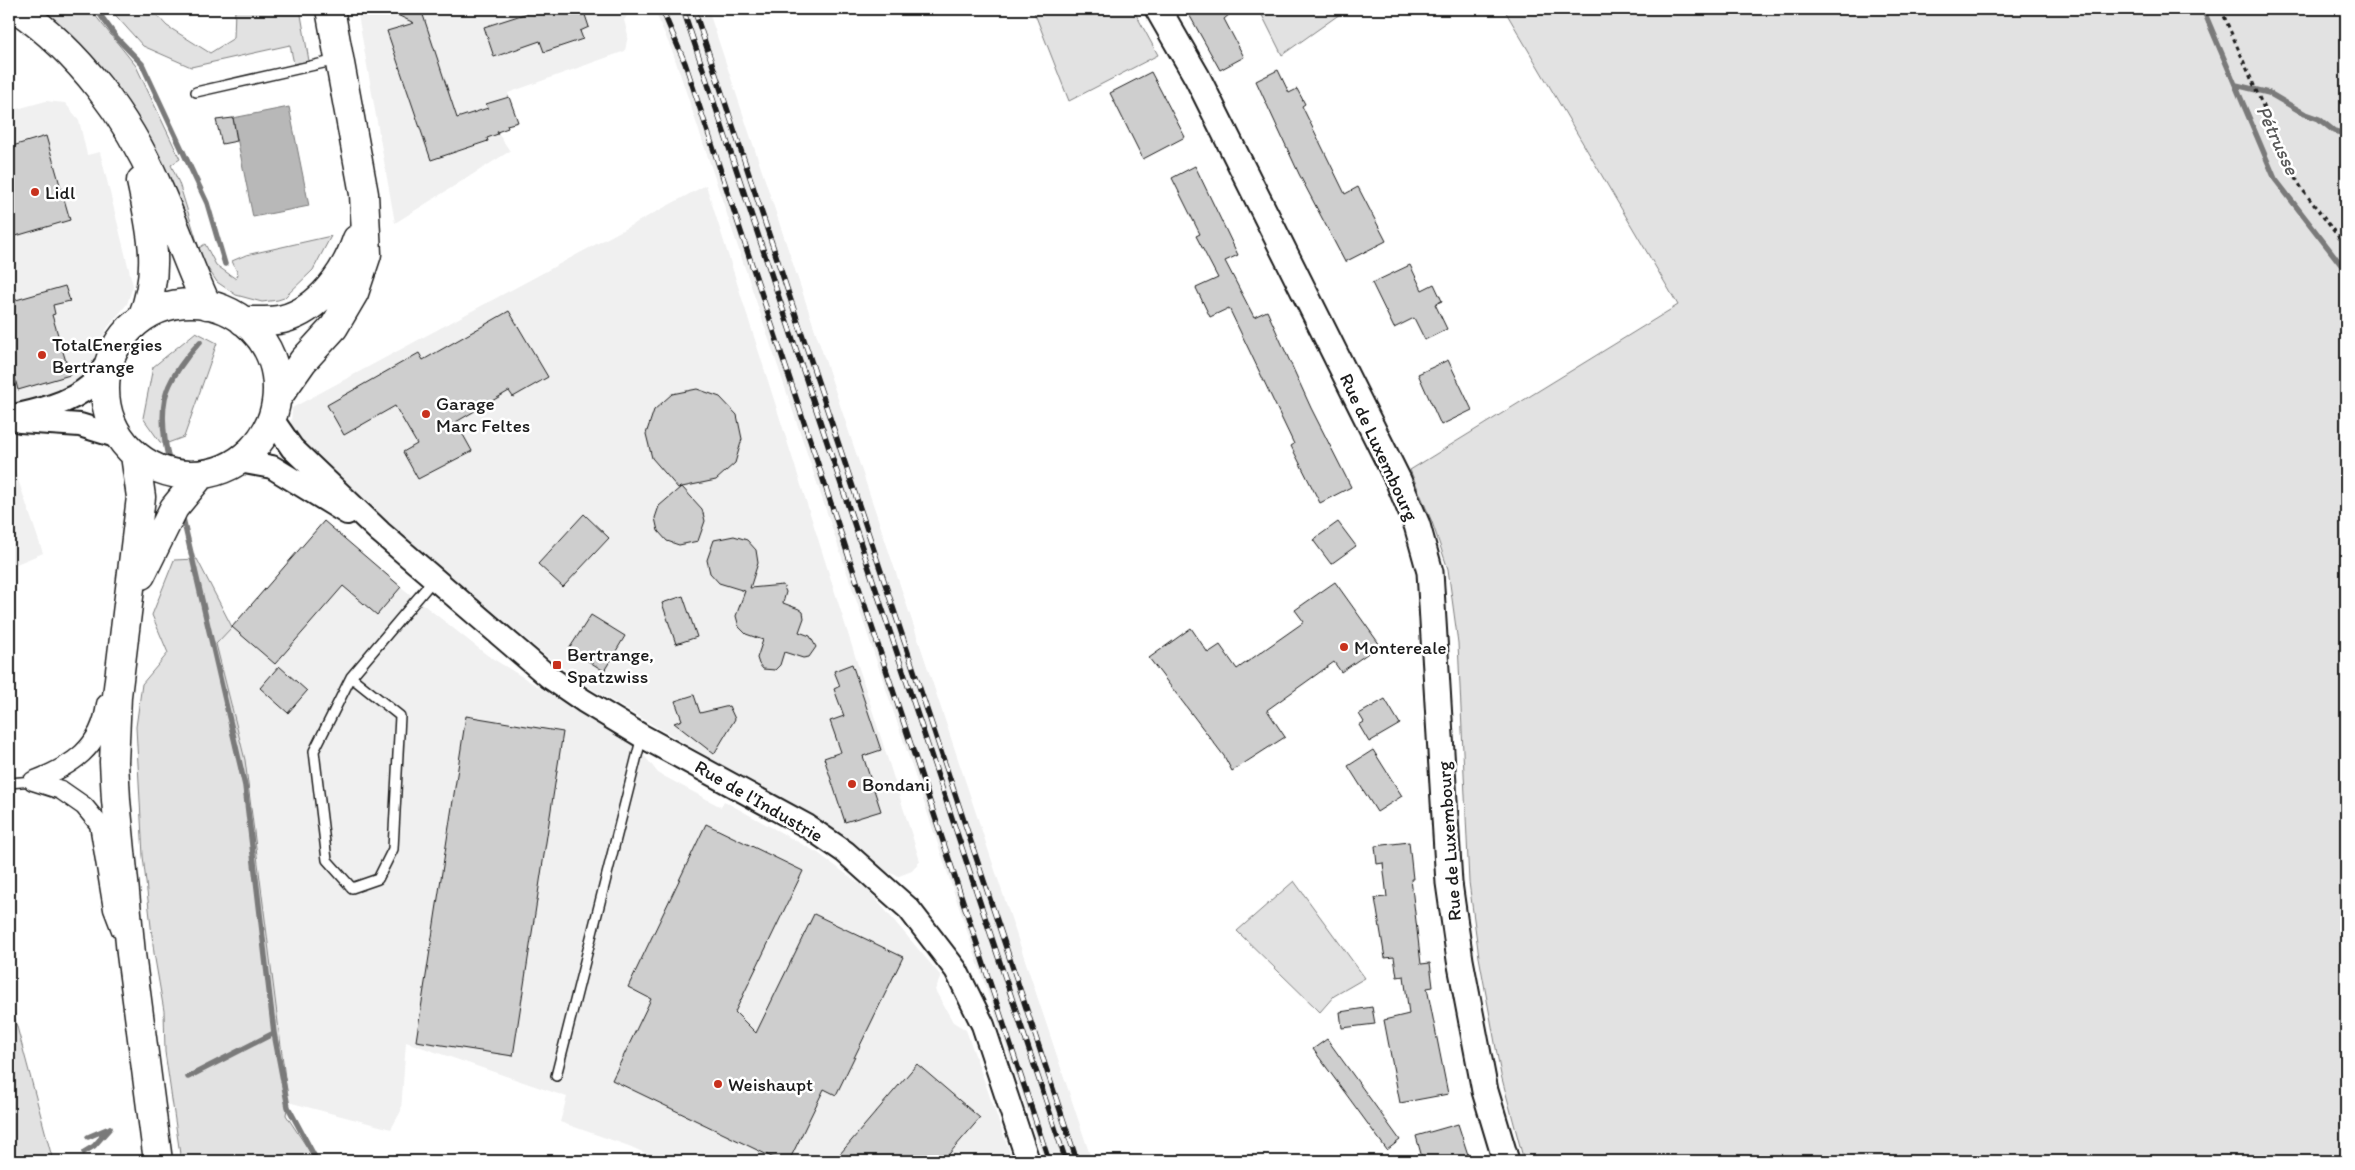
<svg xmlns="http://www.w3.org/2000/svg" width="2355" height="1170" viewBox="0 0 2355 1170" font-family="Itim,sans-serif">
  <rect width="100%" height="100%" fill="#fff"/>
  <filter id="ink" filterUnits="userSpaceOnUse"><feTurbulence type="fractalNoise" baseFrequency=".02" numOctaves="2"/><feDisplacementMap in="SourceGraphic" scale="10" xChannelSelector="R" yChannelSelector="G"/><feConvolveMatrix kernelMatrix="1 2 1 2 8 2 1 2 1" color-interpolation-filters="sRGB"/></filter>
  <g filter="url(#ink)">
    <!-- built -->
    <path fill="#f0f0f0" d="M357 9H632L624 20 628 35 625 51 508 93 518 122 497 132 510 151 395 223Z
      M654 9H708L1092 1161H1044L673 53Z
      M13 95 17 109 46 101 65 103 79 120 87 155 100 152 133 286 127 304 108 327 95 351 92 384 9 417V96Z
      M706 185 920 861 912 871 899 876 883 871 845 838 813 818 595 691 545 655 357 496 297 436 291 424 292 408Z
      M9 453 43 553 9 567Z
      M324 521 401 587 487 655 639 749 658 773 721 807 724 801 818 853 869 891 941 976 935 990 953 1022 966 1030 1013 1161H663L629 1146 560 1122 567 1097 406 1042 401 1111 391 1129 288 1102 245 760 216 644Z"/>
    <!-- green -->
    <path fill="#e2e2e2" stroke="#7f7f7f" d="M37 9H90L136 66 180 159 171 165 179 183 199 248 205 244 216 265 236 279 238 274 232 261 246 255 331 236 313 270 284 298 278 300 262 302 236 295 217 282 207 267 198 268 137 118 112 81 92 56Z
      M110 9H151L167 26 210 53 234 38 235 9H300L309 61 294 64 290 45 191 67 143 46Z
      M1033 9H1133L1158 55 1069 101Z
      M1259 9H1347L1282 55Z
      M1504 9H2337L2346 17V1161H1524L1501 1075 1479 957 1469 882 1458 643 1448 569 1432 522 1410 470 1678 305Z
      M196 332 217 343 184 437 165 444 160 442 143 418 153 367Z
      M197 559 232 627 216 644 245 760 288 1102 286 1115 316 1161H181L165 1052 164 1011 154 953 143 856 136 727 142 684 168 653 152 615 174 560Z
      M1294 881 1365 978 1334 996 1320 1012 1237 931Z
      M9 997 53 1161H9Z"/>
    <!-- water -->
    <path fill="#b8b8b8" stroke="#7a7a7a" d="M289 107 309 206 253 217 233 118Z"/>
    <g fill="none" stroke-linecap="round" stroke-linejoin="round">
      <!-- stream -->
      <path stroke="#7a7a7a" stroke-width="5.5" d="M96 9 117 38 142 64 207 203 225 264
        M2203 9 2275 179 2346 271
        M2236 85 2269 93 2305 114 2319 119 2334 131 2346 134
        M176 490C169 461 159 428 165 398 169 379 187 356 200 342
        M182 514 245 786 274 1033 288 1107 317 1161
        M188 1077 274 1033
        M88 1137 107 1129
        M84 1152 94 1146 110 1128"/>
    </g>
    <!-- building -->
    <path fill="#cecece" stroke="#1c1c1c" d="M385 9H421L457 118 488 108 486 104 509 97 518 122 507 125 508 128 497 132 498 134 487 138 488 141 431 160 387 31 414 23Z
      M540 9H583L589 27 580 31 583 39 544 52 540 41 494 57 484 27Z
      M1186 9H1236L1224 19 1244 57 1220 70Z
      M1278 70 1289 93 1297 89 1305 104 1302 106 1345 194 1358 187 1386 241 1345 262 1299 174 1256 81Z
      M1151 72 1185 137 1143 159 1110 93Z
      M233 118 237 141 222 144 216 120Z
      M46 136 70 220 9 238V147Z
      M1195 166 1238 255 1225 261 1254 317 1267 311 1311 408 1351 487 1320 503 1291 446 1294 444 1229 308 1210 317 1196 288 1218 278 1196 236 1200 234 1172 178Z
      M1410 265 1422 290 1434 284 1442 301 1435 304 1447 329 1425 340 1414 318 1394 328 1372 283Z
      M65 286 70 301 53 305 55 314 52 315 70 375 18 390 9 356V302Z
      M509 311 548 377 513 397 509 391 456 422 472 451 418 479 403 452 417 444 395 406 344 435 327 405 419 353 423 360Z
      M1448 360 1472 410 1441 425 1418 374Z
      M697 389 720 397 737 415 742 439 735 463 716 480 682 487 702 509 705 521 698 541 679 545 667 541 658 531 655 518 659 506 681 487 678 488 652 458 646 434 654 410 672 394Z
      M584 514 609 538 563 587 538 564Z
      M324 521 401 587 377 615 343 586 275 664 232 627Z
      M1338 522 1356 546 1331 564 1313 540Z
      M734 536 747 540 756 550 758 563 750 588 783 585 786 592 783 603 799 609 803 612 804 618 799 632 810 636 816 647 809 657 803 658 784 652 780 665 775 670 763 669 759 664 757 658 763 640 746 634 739 627 736 616 745 591 719 583 710 573 707 560 714 540Z
      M1335 582 1380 645 1341 672 1334 662 1267 710 1285 737 1232 771 1224 756 1149 658 1191 628 1208 653 1220 645 1237 669 1304 622 1295 610Z
      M683 596 697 637 676 644 662 603Z
      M591 615 625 636 604 671 569 649Z
      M852 664 881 750 863 756 881 811 845 822 824 758 841 752 830 721 844 716 834 689 840 686 834 671Z
      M279 666 307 691 288 713 260 688Z
      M694 695 700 713 729 706 735 719 714 754 674 723 682 720 675 701Z
      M1385 699 1400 724 1369 742 1359 725 1364 722 1359 714Z
      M466 716 563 732 513 1056 416 1041Z
      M1373 750 1402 796 1377 812 1348 766Z
      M706 824 803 871 735 1012 756 1033 814 914 903 957 836 1095 824 1089 789 1161H780L612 1080 651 999 628 987Z
      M1409 842 1413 879H1411L1421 964 1430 963 1433 987 1427 988 1448 1094 1400 1103 1384 1020 1409 1014 1404 976 1397 977 1394 957 1385 958 1375 898 1387 897 1383 863 1377 864 1375 846Z
      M1372 1007 1375 1024 1342 1028 1340 1012Z
      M1327 1039 1400 1140 1387 1150 1313 1049Z
      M917 1064 980 1118 943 1161H834Z
      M1458 1124 1470 1161H1423L1416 1136Z"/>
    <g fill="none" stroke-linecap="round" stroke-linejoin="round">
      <defs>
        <path id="service" d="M196 92 337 60
          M351 677 400 716 393 849 378 879 352 888 327 860 314 751 351 677 434 579
          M9 783 33 781
          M556 1076 642 736"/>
        <path id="minor" d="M33 781 61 790 84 806 99 824 113 909 121 930
          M33 781C72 766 101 748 106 704"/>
        <path id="tertiary" d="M9 417C37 411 69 404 91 385 98 378 104 368 109 360
          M272 419 292 448 380 532 549 677 584 701 642 736 807 826 845 852 909 909 956 970 983 1025 1028 1161
          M20 421 80 425 119 437
          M239 461 272 467 347 513"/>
        <path id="secondary" d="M1158 9 1197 77 1398 480 1417 525 1430 572 1449 883 1460 960 1485 1091 1506 1161"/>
        <path id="primary" d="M17 9C79 52 127 116 157 185 175 224 188 265 207 305
          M141 181C151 229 162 270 142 318
          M105 389a86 86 0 1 1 172 0a86 86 0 1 1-172 0Z
          M243 321C256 321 271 322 283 319 319 310 346 272 357 239
          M277 398 303 361 334 327 354 293 367 254 364 194 330 9
          M135 455 141 497 117 696 114 762 116 800 131 954 158 1161
          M141 575 174 508 201 475"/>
      </defs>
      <!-- service casing -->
      <use href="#service" stroke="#1c1c1c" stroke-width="12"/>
      <!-- minor casing -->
      <use href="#minor" stroke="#1c1c1c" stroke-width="21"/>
      <!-- tertiary casing -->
      <use href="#tertiary" stroke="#1c1c1c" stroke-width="26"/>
      <!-- secondary casing -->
      <use href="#secondary" stroke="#1c1c1c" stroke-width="29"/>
      <!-- primary casing -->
      <use href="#primary" stroke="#1c1c1c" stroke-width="31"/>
      <!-- path -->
      <path stroke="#1c1c1c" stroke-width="3" stroke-dasharray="4 4" stroke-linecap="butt" d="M2221 9 2287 162 2302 189 2346 247"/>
      <!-- service -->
      <use href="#service" stroke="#fff" stroke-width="9"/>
      <!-- minor -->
      <use href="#minor" stroke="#fff" stroke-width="18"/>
      <!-- tertiary -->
      <use href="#tertiary" stroke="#fff" stroke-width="22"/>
      <!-- secondary -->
      <use href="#secondary" stroke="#fff" stroke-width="25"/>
      <!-- primary -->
      <use href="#primary" stroke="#fff" stroke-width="28"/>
      <defs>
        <path id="rail" d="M662 9 685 63 1049 1161
          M683 9 1066 1161
          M694 9 1077 1161"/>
      </defs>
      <!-- rail casing -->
      <use href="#rail" stroke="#1c1c1c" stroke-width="5.5"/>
      <!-- rail -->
      <use href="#rail" stroke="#fff" stroke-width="4" stroke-dasharray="11" stroke-linecap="butt"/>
    </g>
  </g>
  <!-- markers -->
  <g fill="#c8321e" stroke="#fff" stroke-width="2">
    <circle cx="35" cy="192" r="5"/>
    <circle cx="42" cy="355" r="5"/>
    <circle cx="426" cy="414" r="5"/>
    <circle cx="1344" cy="647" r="5"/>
    <rect x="552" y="660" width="10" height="10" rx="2.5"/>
    <circle cx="852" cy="784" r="5"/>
    <circle cx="718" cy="1084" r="5"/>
  </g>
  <g text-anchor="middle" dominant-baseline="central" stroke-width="5" stroke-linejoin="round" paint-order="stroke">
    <!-- poi labels -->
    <g font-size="19" fill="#1c1c1c" stroke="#fff" text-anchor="start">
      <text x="45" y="192">Lidl</text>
      <text x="52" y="344">TotalEnergies<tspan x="52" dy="22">Bertrange</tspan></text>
      <text x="436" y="403">Garage<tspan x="436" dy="22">Marc Feltes</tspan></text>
      <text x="1354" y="647">Montereale</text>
      <text x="567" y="654">Bertrange,<tspan x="567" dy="22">Spatzwiss</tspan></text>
      <text x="862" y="784">Bondani</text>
      <text x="728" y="1084">Weishaupt</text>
    </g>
    <!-- street labels -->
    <g font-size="19" fill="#1c1c1c" stroke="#fff">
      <text transform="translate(1379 447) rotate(65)">Rue de Luxembourg</text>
      <text transform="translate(759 801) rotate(30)">Rue de l'Industrie</text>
      <text transform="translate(1449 841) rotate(-94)">Rue de Luxembourg</text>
    </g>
    <!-- water labels -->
    <g font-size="20" font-style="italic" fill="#5a5a5a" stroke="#fff">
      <text transform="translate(2278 140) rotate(65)">Pétrusse</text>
    </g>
  </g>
  <!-- margin -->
  <rect width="2355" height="1170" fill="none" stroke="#fff" stroke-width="30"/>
  <rect x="15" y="15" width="2325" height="1140" fill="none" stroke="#1c1c1c" stroke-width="2" filter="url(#ink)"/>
</svg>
